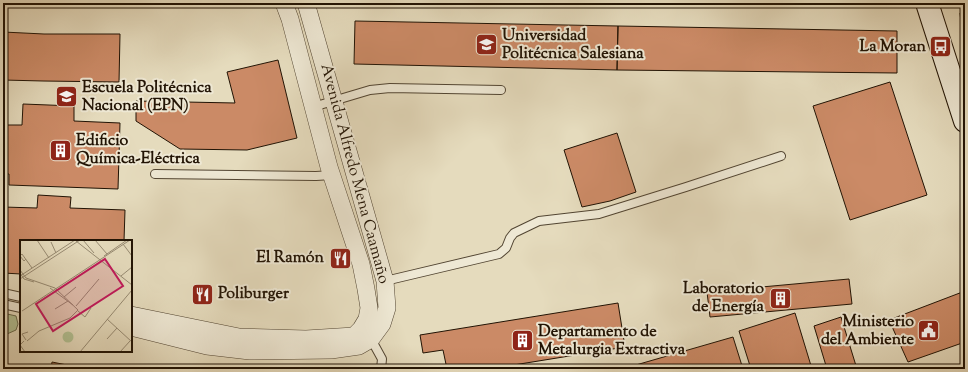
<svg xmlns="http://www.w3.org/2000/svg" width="968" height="372" viewBox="0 0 968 372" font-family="'Sorts Mill Goudy',serif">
  <rect width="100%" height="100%" fill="#e5dbbd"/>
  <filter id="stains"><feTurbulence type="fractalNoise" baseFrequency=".005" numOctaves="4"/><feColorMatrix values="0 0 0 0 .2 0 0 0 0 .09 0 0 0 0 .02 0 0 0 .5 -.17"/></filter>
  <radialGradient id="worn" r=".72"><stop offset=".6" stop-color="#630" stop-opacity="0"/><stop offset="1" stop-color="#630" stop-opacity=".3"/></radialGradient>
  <!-- green -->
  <path fill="#b2c193" stroke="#6a6a4c" d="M3 313 16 316 18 324 16 330 7 334 3 331Z"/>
  <!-- building -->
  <path fill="#cb8a66" stroke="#211304" d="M965 12V31H962L960 13Z
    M355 21 618 26 617 70 354 64Z
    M618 26 897 31V73L617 70Z
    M3 32 44 34H120L119 82 43 81 3 80Z
    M278 60 297 138 247 150 180 149 136 121V101L235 103 227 72Z
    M890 82 927 195 850 220 813 106Z
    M23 104 74 106V121L120 123 118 189 9 185V174H3V125H22Z
    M617 133 636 192 610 201 582 207 564 150Z
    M38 195 71 197 70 208 125 210 124 241H21V274L3 273V207L37 208Z
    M849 279 852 304 710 317 707 292Z
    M965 291V342L908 362 889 320Z
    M618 303 625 347 489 369H456L455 368 447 369 443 350 423 353 420 335Z
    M795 313 812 369H751L739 331Z
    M841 317 857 369H827L814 326Z
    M733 337 743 369H622Z
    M52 362 87 369H51Z"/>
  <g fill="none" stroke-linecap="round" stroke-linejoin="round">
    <defs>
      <path id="lane" d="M313 107 370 90 390 88 501 90
        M155 174 316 176 332 175
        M385 281 499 254 506 248 510 238 514 233 539 221 599 214 686 187 781 156
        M3 293 21 297
        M3 304 21 308
        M371 339 382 359 381 369"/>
      <path id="street" d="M131 315 239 337 306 339 354 336 361 329 367 319 369 308 366 289 361 264 329 167 290 19 284 3
        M131 327 207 346 250 351 331 350 359 346 371 339 382 324 387 308 385 281 306 3"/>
      <path id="secondary" d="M927 3 965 121"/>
    </defs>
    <!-- lane casing -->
    <use href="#lane" stroke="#524532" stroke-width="10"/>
    <!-- street casing -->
    <use href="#street" stroke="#524532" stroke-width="18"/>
    <!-- secondary casing -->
    <use href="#secondary" stroke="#211304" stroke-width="24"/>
    <!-- lane -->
    <use href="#lane" stroke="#eee8d4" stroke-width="8"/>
    <!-- street -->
    <use href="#street" stroke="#eee8d4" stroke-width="17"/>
    <!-- secondary -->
    <use href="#secondary" stroke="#eee8d4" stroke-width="22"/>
  </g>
  <!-- icons -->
  <defs>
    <symbol id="university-square" viewBox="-11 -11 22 22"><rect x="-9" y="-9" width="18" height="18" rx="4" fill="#8f2418" stroke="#eee8d4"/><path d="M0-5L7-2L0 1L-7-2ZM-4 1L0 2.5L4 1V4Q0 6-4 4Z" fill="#fff"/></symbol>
    <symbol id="bus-square" viewBox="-11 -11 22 22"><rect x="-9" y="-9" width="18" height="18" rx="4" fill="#8f2418" stroke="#eee8d4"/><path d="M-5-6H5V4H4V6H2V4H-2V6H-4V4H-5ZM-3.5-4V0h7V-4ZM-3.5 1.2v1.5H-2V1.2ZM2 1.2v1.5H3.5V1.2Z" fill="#fff"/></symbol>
    <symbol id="building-square" viewBox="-11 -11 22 22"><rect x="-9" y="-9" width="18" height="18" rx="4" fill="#8f2418" stroke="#eee8d4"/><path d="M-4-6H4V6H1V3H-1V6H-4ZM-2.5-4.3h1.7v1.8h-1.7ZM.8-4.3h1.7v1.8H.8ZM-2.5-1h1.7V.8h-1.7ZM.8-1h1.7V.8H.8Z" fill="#fff"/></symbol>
    <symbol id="restaurant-square" viewBox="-11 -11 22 22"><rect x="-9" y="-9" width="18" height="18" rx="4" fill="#8f2418" stroke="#eee8d4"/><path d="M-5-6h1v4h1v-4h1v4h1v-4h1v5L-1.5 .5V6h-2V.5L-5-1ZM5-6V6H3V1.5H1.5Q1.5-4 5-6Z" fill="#fff"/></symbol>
    <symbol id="civic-square" viewBox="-11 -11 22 22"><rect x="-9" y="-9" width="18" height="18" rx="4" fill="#8f2418" stroke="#eee8d4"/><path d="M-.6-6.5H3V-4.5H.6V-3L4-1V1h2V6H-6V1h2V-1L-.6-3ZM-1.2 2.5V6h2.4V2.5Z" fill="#fff"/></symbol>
  </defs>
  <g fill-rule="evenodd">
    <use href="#university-square" x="474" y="32" width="25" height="25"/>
    <use href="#bus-square" x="928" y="34" width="25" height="25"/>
    <use href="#university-square" x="54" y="84" width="25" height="25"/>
    <use href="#building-square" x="48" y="138" width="25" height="25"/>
    <use href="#restaurant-square" x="328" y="246" width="25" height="25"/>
    <use href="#restaurant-square" x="190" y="282" width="25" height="25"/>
    <use href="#building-square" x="768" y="286" width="25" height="25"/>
    <use href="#civic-square" x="916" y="318" width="25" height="25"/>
    <use href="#building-square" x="510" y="328" width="25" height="25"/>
  </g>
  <g text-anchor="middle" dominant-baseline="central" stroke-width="4" stroke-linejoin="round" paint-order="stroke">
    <!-- poi labels -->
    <g font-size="16" font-weight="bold" fill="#211304" stroke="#eee8d4" text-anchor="start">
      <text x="502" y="36">Universidad<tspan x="502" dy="18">Politécnica Salesiana</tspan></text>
      <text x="926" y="47" text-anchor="end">La Moran</text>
      <text x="82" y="88">Escuela Politécnica<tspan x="82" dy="18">Nacional (EPN)</tspan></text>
      <text x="76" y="141">Edificio<tspan x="76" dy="18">Química-Eléctrica</tspan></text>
      <text x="324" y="258" text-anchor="end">El Ramón</text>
      <text x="764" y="289" text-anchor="end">Laboratorio<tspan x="764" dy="18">de Energía</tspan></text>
      <text x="218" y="294">Poliburger</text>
      <text x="914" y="322" text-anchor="end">Ministerio<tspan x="914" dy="18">del Ambiente</tspan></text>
      <text x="538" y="332">Departamento de<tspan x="538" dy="18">Metalurgia Extractiva</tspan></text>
    </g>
    <!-- street labels -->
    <g font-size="16" fill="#211304" stroke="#eee8d4">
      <text transform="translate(354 174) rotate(75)">Avenida Alfredo Mena Caamaño</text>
    </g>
  </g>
  <!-- overview -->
  <g transform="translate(20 240)">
    <rect width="112" height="112" fill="#e5dbbd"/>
    <path d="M42.5 97a5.5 5.5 0 1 1 11 0a5.5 5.5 0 1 1-11 0Z" fill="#b2c193"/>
    <path fill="none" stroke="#978b73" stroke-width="1" d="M17 0 29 18M63 0 74 13M75 0 87 14M56 1 112 45M31 2 36 13M103 4 112 16M2 14 12 28M2 14 0 16 4 21 6 19M84 16 107 0M0 30 6 38 35 48 58 70 50 78 19 91 7 101M0 33 4 39 14 42M0 36 55 0M101 36 112 27M0 39 60 0M30 48 53 65M44 57 56 47M56 66 79 39M35 69 48 61M2 71 110 0M58 71 65 77 71 68M87 79 112 102M87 99 97 88M6 100 2 94 8 92M4 101 0 105 5 112M60 112 112 50M100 112 110 101"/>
    <path fill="#c2185b" fill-opacity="0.15" stroke="#c2185b" stroke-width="2" d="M85 19 103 46 33 91 16 64Z"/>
    <rect width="112" height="112" fill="none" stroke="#211304" stroke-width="2"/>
  </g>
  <!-- margin -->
  <rect width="968" height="372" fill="none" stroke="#e5dbbd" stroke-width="16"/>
  <rect x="4" y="4" width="960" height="364" fill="none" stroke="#211304" stroke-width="2"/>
  <rect x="8" y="8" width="952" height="356" fill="none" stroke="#211304"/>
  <rect width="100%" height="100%" filter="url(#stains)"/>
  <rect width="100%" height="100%" fill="url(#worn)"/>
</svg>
